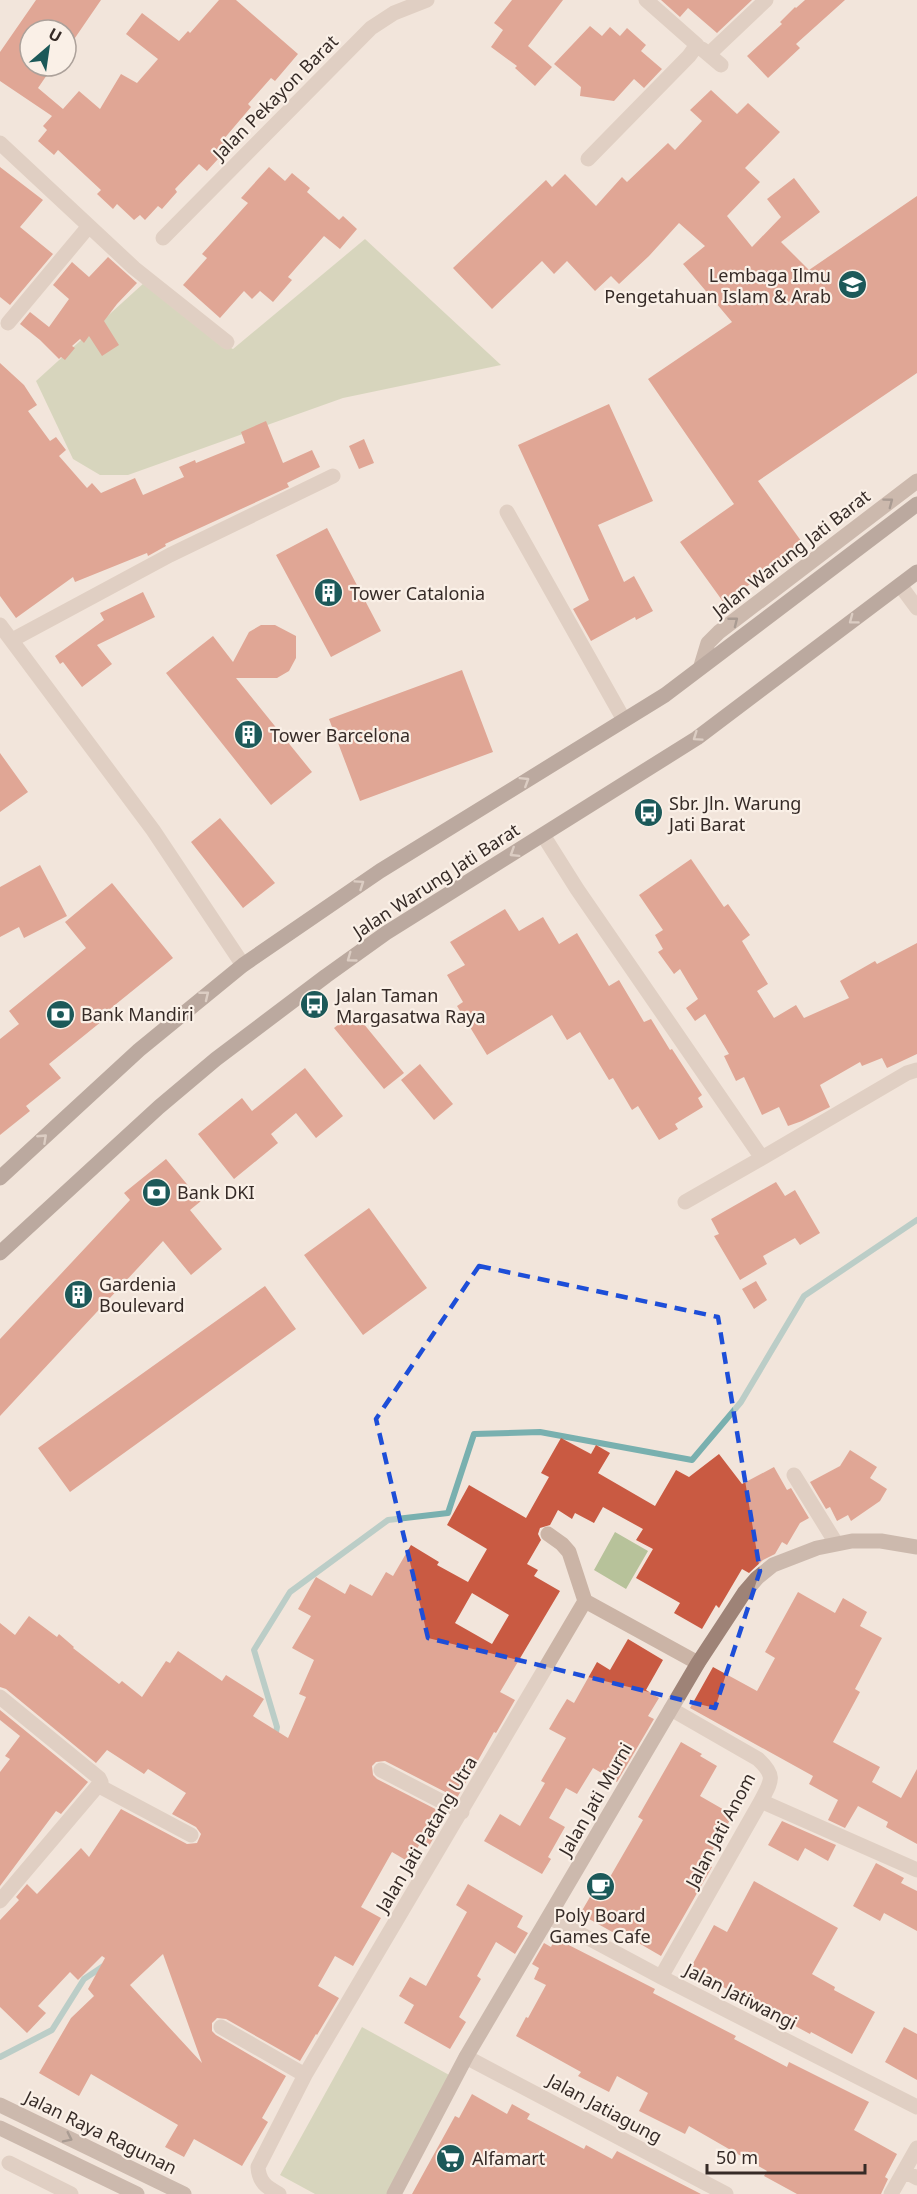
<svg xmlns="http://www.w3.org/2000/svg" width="917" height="2194" viewBox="0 0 917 2194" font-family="'Noto Sans',sans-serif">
  <rect width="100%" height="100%" fill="#f2e5db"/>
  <!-- green -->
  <path fill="#b7c29a" d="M365 239 501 365 343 398 128 475H100L73 459 36 381 145 282 210 337 233 349Z
    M615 1532 648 1551 626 1589 594 1570Z
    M362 2027 451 2076 387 2194H315L280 2175Z"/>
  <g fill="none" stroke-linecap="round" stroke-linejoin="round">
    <!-- stream -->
    <path stroke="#79b0af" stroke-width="6" d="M275 1737 277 1727 254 1650 290 1592 388 1520 448 1513 474 1434 540 1432 692 1460 741 1402 804 1296 917 1220
      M0 2057 52 2030 84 1979 105 1965"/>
  </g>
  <!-- building -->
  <path fill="#c95a42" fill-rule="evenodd" d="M36 0H101L66 51V30H30V66H53L38 88 63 109 79 91 100 109 121 74 137 83 158 59 126 34 142 13 179 41 188 31 190 33 219 0H236L298 54 275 81 271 78 248 104 251 107 223 140 230 146 207 171 199 164 175 189 177 192 162 209 158 206 145 220 140 215 134 220 117 204 113 209 97 194 101 190 58 150 54 155 38 141 47 130 43 126 52 116 0 81V52Z
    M512 0H563L528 46 552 67 535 86 515 68 517 66 491 47 503 30 494 23Z
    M661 0H752L717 33 688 8 680 17Z
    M805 0H845L796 44 800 48 768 78 747 56 782 24 780 22 795 7 796 8Z
    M590 26 602 36 610 27 620 36 627 28 646 45 641 51 662 69 644 88 634 79 614 101 580 96 581 87 554 64Z
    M711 90 737 114 748 103 780 132 745 168 760 182 727 216 752 247 781 217 767 199 794 178 820 212 781 242 809 270 917 196V373L758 481 804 545 724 603 680 542 734 504 648 379 732 322 683 264 705 246 679 223 649 256 619 284 611 276 595 291 567 261 554 274 542 261 492 309 453 268 546 180 552 187 565 174 596 206 622 177 627 182 668 143 675 150 702 121 690 110Z
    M0 167 43 200 20 227 53 254 10 305 0 297Z
    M269 167 285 181 292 173 310 188 307 192 339 220 343 216 357 229 340 249 324 236 288 277 292 280 273 302 260 291 252 299 244 291 220 318 183 285 207 258 202 254 248 203 241 198Z
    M108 257 137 283 117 304 104 321 119 345 102 356 89 336 84 343 80 339 72 346 75 348 65 360 61 357 59 359 40 340 20 324 30 312 49 327 69 299 53 285 72 262 89 277Z
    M0 363 24 385 37 405 28 411 50 441 56 437 66 450 59 456 87 488 92 483 101 493 135 478 143 495 184 477 179 467 195 460 196 463 245 443 241 432 266 421 283 463 312 450 320 467 287 483 289 487 165 544 166 546 148 556 147 553 75 582 73 577 16 618 0 596Z
    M609 404 653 501 598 525 624 582 634 576 653 611 636 620 635 617 591 641 573 609 589 600 518 445Z
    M364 439 374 463 359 469 349 446Z
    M327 528 381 631 331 657 276 555Z
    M143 592 155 617 97 645 112 664 82 687 63 662 60 664 55 656 104 620 100 613Z
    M261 625H275L296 636V658L289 671 277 678H236L312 772 271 805 166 673 213 636 233 662 249 632Z
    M462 670 493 752 360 801 329 719Z
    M0 753 28 792 0 812Z
    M220 818 275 883 243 908 191 842Z
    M691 859 724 907 728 904 750 935 742 941 768 984 757 991 774 1018 796 1005 804 1018 849 998 840 981 875 961 877 964 917 943V1054L887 1068 882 1058 862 1066 860 1062 820 1085 830 1107 802 1121 788 1126 779 1107 762 1115 744 1077 736 1081 724 1056 729 1054 705 1014 695 1021 686 1008 698 999 680 969 674 974 658 952 663 949 655 935 663 930 639 895Z
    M40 865 67 916 24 938 19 927 0 937V887Z
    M112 883 173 958 105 1013 107 1017 49 1064 61 1078 26 1106 30 1111 0 1135V1039L19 1024 9 1011 86 948 65 922Z
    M505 909 519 931 543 917 559 944 577 933 609 986 619 980 644 1022 651 1019 670 1050 672 1049 702 1095 698 1098 703 1107 675 1124 678 1129 659 1140 638 1106 632 1110 613 1078 609 1080 580 1032 567 1040 552 1015 487 1055 457 1006 463 1002 447 975 465 965 450 942Z
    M354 1012 404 1073 384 1089 334 1028Z
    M420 1064 453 1104 434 1120 401 1080Z
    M305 1068 343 1116 316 1138 296 1113 271 1134 278 1143 234 1179 198 1134 242 1098 252 1111Z
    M166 1159 201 1201 190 1210 222 1249 191 1275 163 1241 0 1416V1339L130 1200 124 1193Z
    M776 1182 785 1196 795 1190 820 1233 800 1245 795 1238 763 1256 767 1264 740 1280 714 1236 719 1234 711 1219Z
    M369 1208 427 1288 363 1335 304 1255Z
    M756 1281 767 1300 754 1309 742 1289Z
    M265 1286 296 1329 70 1492 38 1448Z
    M561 1438 591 1454 596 1445 610 1453 598 1473 655 1506 676 1470 689 1477 719 1454 742 1484 774 1467 787 1490 791 1488 809 1518 800 1523 787 1545 782 1542 775 1554 763 1560 749 1573 742 1569 719 1608 716 1605 702 1629 674 1613 680 1603 636 1578 653 1549 636 1540 643 1529 603 1507 594 1523 575 1513 572 1519 558 1510 550 1525 540 1528 538 1534 541 1540 527 1564 538 1570 534 1576 560 1591 500 1692 515 1700 496 1733 494 1732 457 1798 385 1761 376 1762 372 1766 373 1775 377 1779 447 1815 429 1846 421 1842 409 1862 392 1852 361 1907 381 1918 353 1966 335 1956 318 1986 339 1998 317 2035 316 2034 300 2061 226 2019 217 2018 212 2023V2031L216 2035 286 2076 262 2118 268 2122 242 2166 194 2139 184 2157 165 2147 178 2125 91 2074 79 2096 39 2073 71 2018 94 1996 88 1989 105 1958 102 1956 78 1980 70 1972 38 2006 46 2013 27 2033 0 2007V1920L19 1900 16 1897 27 1884 37 1894 81 1848 89 1857 121 1809 187 1844 197 1843 201 1834 196 1827 172 1814 186 1793 148 1769 144 1774 107 1750 96 1763 6 1689 0 1687V1623L15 1635 29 1616 57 1637 59 1634 74 1647 73 1648 119 1684 122 1681 142 1697 166 1661 170 1663 178 1651 222 1681 226 1675 264 1699 253 1716 288 1738 306 1697 299 1694 314 1660 292 1648 311 1616 298 1609 316 1577 345 1594 350 1584 372 1596 386 1572 393 1576 411 1545 439 1562 437 1565 468 1582 487 1549 447 1525 469 1485 526 1518 549 1477 541 1473ZM472 1593 509 1615 492 1644 455 1623ZM163 1954 202 2063 130 1985Z
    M850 1450 877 1467 870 1478 887 1489 880 1501 851 1521 848 1515 837 1521 830 1507 826 1509 810 1482 840 1466Z
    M798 1592 835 1613 843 1598 867 1612 860 1626 882 1638 855 1689 860 1692 833 1742 880 1767 872 1782 901 1798 917 1769V1844L886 1827 888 1822 858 1806 845 1828 828 1820 838 1800 809 1784 813 1776 690 1708 713 1667 757 1691 775 1658 765 1652Z
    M628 1639 663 1660 646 1690 659 1698 648 1716 654 1719 617 1782 593 1768 577 1794 566 1788 549 1818 565 1827 548 1857 551 1859 542 1874 484 1841 500 1814 520 1826 545 1783 541 1781 566 1738 549 1729 559 1712 567 1699 574 1703 597 1662 610 1670Z
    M0 1710 88 1782 61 1814 56 1811 0 1886V1772L10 1759 5 1756 20 1736 0 1720Z
    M681 1742 702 1754 700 1756 717 1766 700 1796 733 1815 705 1863 712 1867 661 1956 618 1931 616 1934 580 1914 604 1873 610 1877 643 1820 638 1817Z
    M782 1821 836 1845 828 1861 805 1848 798 1861 768 1845Z
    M876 1863 904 1878 901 1883 917 1891V1931L884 1913 880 1921 853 1906Z
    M754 1881 838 1928 812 1974 835 1987 834 1990 875 2012 852 2054 811 2032 810 2034 690 1969 714 1925 727 1932Z
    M468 1884 523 1916 517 1927 528 1933 515 1954 496 1942 477 1976 481 1979 459 2017 466 2022 450 2049 404 2023 414 2005 399 1996 410 1977 426 1986 467 1912 456 1905Z
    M555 1938 655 1989 653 1993 736 2036 734 2039 787 2067 789 2062 869 2102 854 2130 897 2154 885 2177 888 2179 881 2194H797L764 2176 767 2171 689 2126 685 2134 639 2111 648 2093 617 2076 609 2092 578 2076 581 2072 516 2036 526 2017 528 2018 546 1985 534 1979 539 1968 532 1964 544 1943 551 1947Z
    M904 2027 917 2034V2080L885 2062Z
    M472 2094 507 2114 512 2104 530 2114 527 2119 584 2149 586 2145 612 2159 617 2151 701 2194H412L455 2116 459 2118Z"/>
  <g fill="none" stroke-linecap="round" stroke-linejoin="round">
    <!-- street -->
    <path stroke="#cbb4a6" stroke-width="15" d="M702 49 721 65
      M709 54 766 0
      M0 143 134 268 227 342
      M588 159 689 56 697 45 646 0
      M163 238 371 28 394 13 427 0
      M8 323 89 226
      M507 512 624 720
      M900 585 917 608
      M0 625 153 830 243 965
      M12 640 170 555 333 476
      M543 835 577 889 762 1158 907 1073 917 1070
      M685 1202 762 1158
      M794 1475 836 1543
      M548 1534 562 1544 569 1552 585 1601
      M0 1697 99 1778 101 1782 0 1901
      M381 1770 462 1812
      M99 1786 191 1835
      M761 1801 917 1870
      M549 1917 661 1977 917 2107
      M661 1977 761 1801C772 1780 776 1776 758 1759L671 1709
      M221 2027 305 2075
      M466 2057 726 2194
      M9 2163 71 2194
      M904 2171 917 2178
      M279 2194C266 2187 259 2182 258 2167L305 2075 585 1601 698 1663
      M891 2194 917 2148"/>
    <!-- secondary -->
    <path stroke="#9e8377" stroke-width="15" d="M701 666 708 643 719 632 917 481
      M0 2105 184 2194
      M0 2128 137 2194
      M394 2194 466 2057 698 1663 744 1593 757 1578 773 1565 817 1548 852 1541H881L917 1547"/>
    <!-- primary -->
    <path stroke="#796158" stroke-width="15" d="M0 1178 139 1050 243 965 380 871 665 695 917 504
      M0 1253 159 1107 216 1059 326 976 386 933 697 738 917 572"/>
  </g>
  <!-- one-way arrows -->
  <defs><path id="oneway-chevron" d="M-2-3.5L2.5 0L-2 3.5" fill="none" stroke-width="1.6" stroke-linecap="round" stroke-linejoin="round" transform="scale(1.5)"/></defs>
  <g stroke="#50413b">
    <use href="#oneway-chevron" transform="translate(889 502) rotate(-37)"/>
    <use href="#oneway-chevron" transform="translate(734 621) rotate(-38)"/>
    <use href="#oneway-chevron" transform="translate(68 2138) rotate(26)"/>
  </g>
  <g stroke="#c0b0a7">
    <use href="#oneway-chevron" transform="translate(853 620) rotate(143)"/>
    <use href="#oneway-chevron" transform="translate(697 737) rotate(145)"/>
    <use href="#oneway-chevron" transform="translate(525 781) rotate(-32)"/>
    <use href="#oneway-chevron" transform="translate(514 853) rotate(148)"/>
    <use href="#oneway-chevron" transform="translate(360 884) rotate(-34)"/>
    <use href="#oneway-chevron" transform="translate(351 958) rotate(144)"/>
    <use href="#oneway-chevron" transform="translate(205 995) rotate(-39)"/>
    <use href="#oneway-chevron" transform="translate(43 1138) rotate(-43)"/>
  </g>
  <!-- marked area -->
  <path d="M0 0H917V2194H0ZM479 1266 718 1317 760 1571 715 1708 428 1638 376 1419Z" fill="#f2e5db" fill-opacity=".55" fill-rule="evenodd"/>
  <path fill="none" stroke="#1d4ed8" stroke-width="4.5" stroke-dasharray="12 8" stroke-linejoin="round" d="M479 1266 718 1317 760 1571 715 1708 428 1638 376 1419Z"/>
  <!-- icons -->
  <defs>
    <symbol id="university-disc" viewBox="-11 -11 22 22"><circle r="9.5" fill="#1c5959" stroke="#faf0e7"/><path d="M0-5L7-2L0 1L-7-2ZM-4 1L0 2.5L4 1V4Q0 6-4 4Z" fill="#fff"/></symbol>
    <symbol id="building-disc" viewBox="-11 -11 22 22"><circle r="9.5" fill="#1c5959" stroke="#faf0e7"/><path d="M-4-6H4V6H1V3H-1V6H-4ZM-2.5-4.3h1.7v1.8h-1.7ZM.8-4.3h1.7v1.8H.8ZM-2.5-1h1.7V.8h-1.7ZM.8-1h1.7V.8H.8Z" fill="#fff"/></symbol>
    <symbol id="bus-disc" viewBox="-11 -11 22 22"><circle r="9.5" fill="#1c5959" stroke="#faf0e7"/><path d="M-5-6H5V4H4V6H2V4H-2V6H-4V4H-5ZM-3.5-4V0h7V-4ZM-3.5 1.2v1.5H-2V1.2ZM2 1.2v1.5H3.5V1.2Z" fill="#fff"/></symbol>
    <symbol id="bank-disc" viewBox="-11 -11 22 22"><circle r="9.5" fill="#1c5959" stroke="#faf0e7"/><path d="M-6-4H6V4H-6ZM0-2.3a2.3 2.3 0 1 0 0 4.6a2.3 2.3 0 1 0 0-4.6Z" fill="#fff"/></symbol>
    <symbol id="cafe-disc" viewBox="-11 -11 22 22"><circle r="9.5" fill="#1c5959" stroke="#faf0e7"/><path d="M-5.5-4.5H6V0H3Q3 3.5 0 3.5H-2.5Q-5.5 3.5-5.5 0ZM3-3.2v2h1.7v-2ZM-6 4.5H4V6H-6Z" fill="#fff"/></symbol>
    <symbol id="supermarket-disc" viewBox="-11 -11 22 22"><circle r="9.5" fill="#1c5959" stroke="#faf0e7"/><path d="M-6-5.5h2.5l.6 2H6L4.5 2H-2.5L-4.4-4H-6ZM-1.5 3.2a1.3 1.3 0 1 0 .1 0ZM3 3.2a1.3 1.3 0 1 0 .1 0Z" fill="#fff"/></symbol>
  </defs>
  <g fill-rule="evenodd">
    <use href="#university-disc" x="836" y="268" width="33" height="33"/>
    <use href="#building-disc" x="312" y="576" width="33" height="33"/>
    <use href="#building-disc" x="232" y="718" width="33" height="33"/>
    <use href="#bus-disc" x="632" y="796" width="33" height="33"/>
    <use href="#bus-disc" x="298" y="988" width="33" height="33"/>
    <use href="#bank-disc" x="44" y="998" width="33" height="33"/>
    <use href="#bank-disc" x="140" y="1176" width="33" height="33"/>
    <use href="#building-disc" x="62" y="1278" width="33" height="33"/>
    <use href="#cafe-disc" x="584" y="1870" width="33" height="33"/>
    <use href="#supermarket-disc" x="434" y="2142" width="33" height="33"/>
  </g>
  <g text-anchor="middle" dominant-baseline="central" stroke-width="4.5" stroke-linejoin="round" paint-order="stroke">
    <!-- street labels -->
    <g font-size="18" fill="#362b27" stroke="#faf0e7">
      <text transform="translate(275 97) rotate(-45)">Jalan Pekayon Barat</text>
      <text transform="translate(791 553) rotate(-38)">Jalan Warung Jati Barat</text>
      <text transform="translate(436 880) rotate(-33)">Jalan Warung Jati Barat</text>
      <text transform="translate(595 1799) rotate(-60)">Jalan Jati Murni</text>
      <text transform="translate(720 1830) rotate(-62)">Jalan Jati Anom</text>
      <text transform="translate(426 1834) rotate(-59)">Jalan Jati Patang Utra</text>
      <text transform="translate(741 1996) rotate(27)">Jalan Jatiwangi</text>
      <text transform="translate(605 2108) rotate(28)">Jalan Jatiagung</text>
      <text transform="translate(101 2132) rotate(26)">Jalan Raya Ragunan</text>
    </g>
    <!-- poi labels -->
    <g font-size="18" fill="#362b27" stroke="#faf0e7" text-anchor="start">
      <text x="831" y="275" text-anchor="end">Lembaga Ilmu<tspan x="831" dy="21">Pengetahuan Islam &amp; Arab</tspan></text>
      <text x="350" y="593">Tower Catalonia</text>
      <text x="270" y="735">Tower Barcelona</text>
      <text x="669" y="803">Sbr. Jln. Warung<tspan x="669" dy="21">Jati Barat</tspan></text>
      <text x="336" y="995">Jalan Taman<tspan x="336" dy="21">Margasatwa Raya</tspan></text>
      <text x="81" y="1014">Bank Mandiri</text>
      <text x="177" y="1192">Bank DKI</text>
      <text x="99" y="1284">Gardenia<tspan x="99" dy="21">Boulevard</tspan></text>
      <text x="600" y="1915" text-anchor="middle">Poly Board<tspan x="600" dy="21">Games Cafe</tspan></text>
      <text x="472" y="2158">Alfamart</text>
    </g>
  </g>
  <!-- north arrow -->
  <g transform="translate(48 48) rotate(29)"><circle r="28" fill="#faf0e7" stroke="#aca19a" stroke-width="1.5"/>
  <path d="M0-4.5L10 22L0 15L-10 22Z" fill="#1c5959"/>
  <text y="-9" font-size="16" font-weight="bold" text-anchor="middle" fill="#362b27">U</text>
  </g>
  <!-- scale -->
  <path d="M707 2164v9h158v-9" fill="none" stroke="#362b27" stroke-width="3"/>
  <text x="716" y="2164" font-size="18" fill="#362b27" stroke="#faf0e7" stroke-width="4.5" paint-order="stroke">50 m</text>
</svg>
